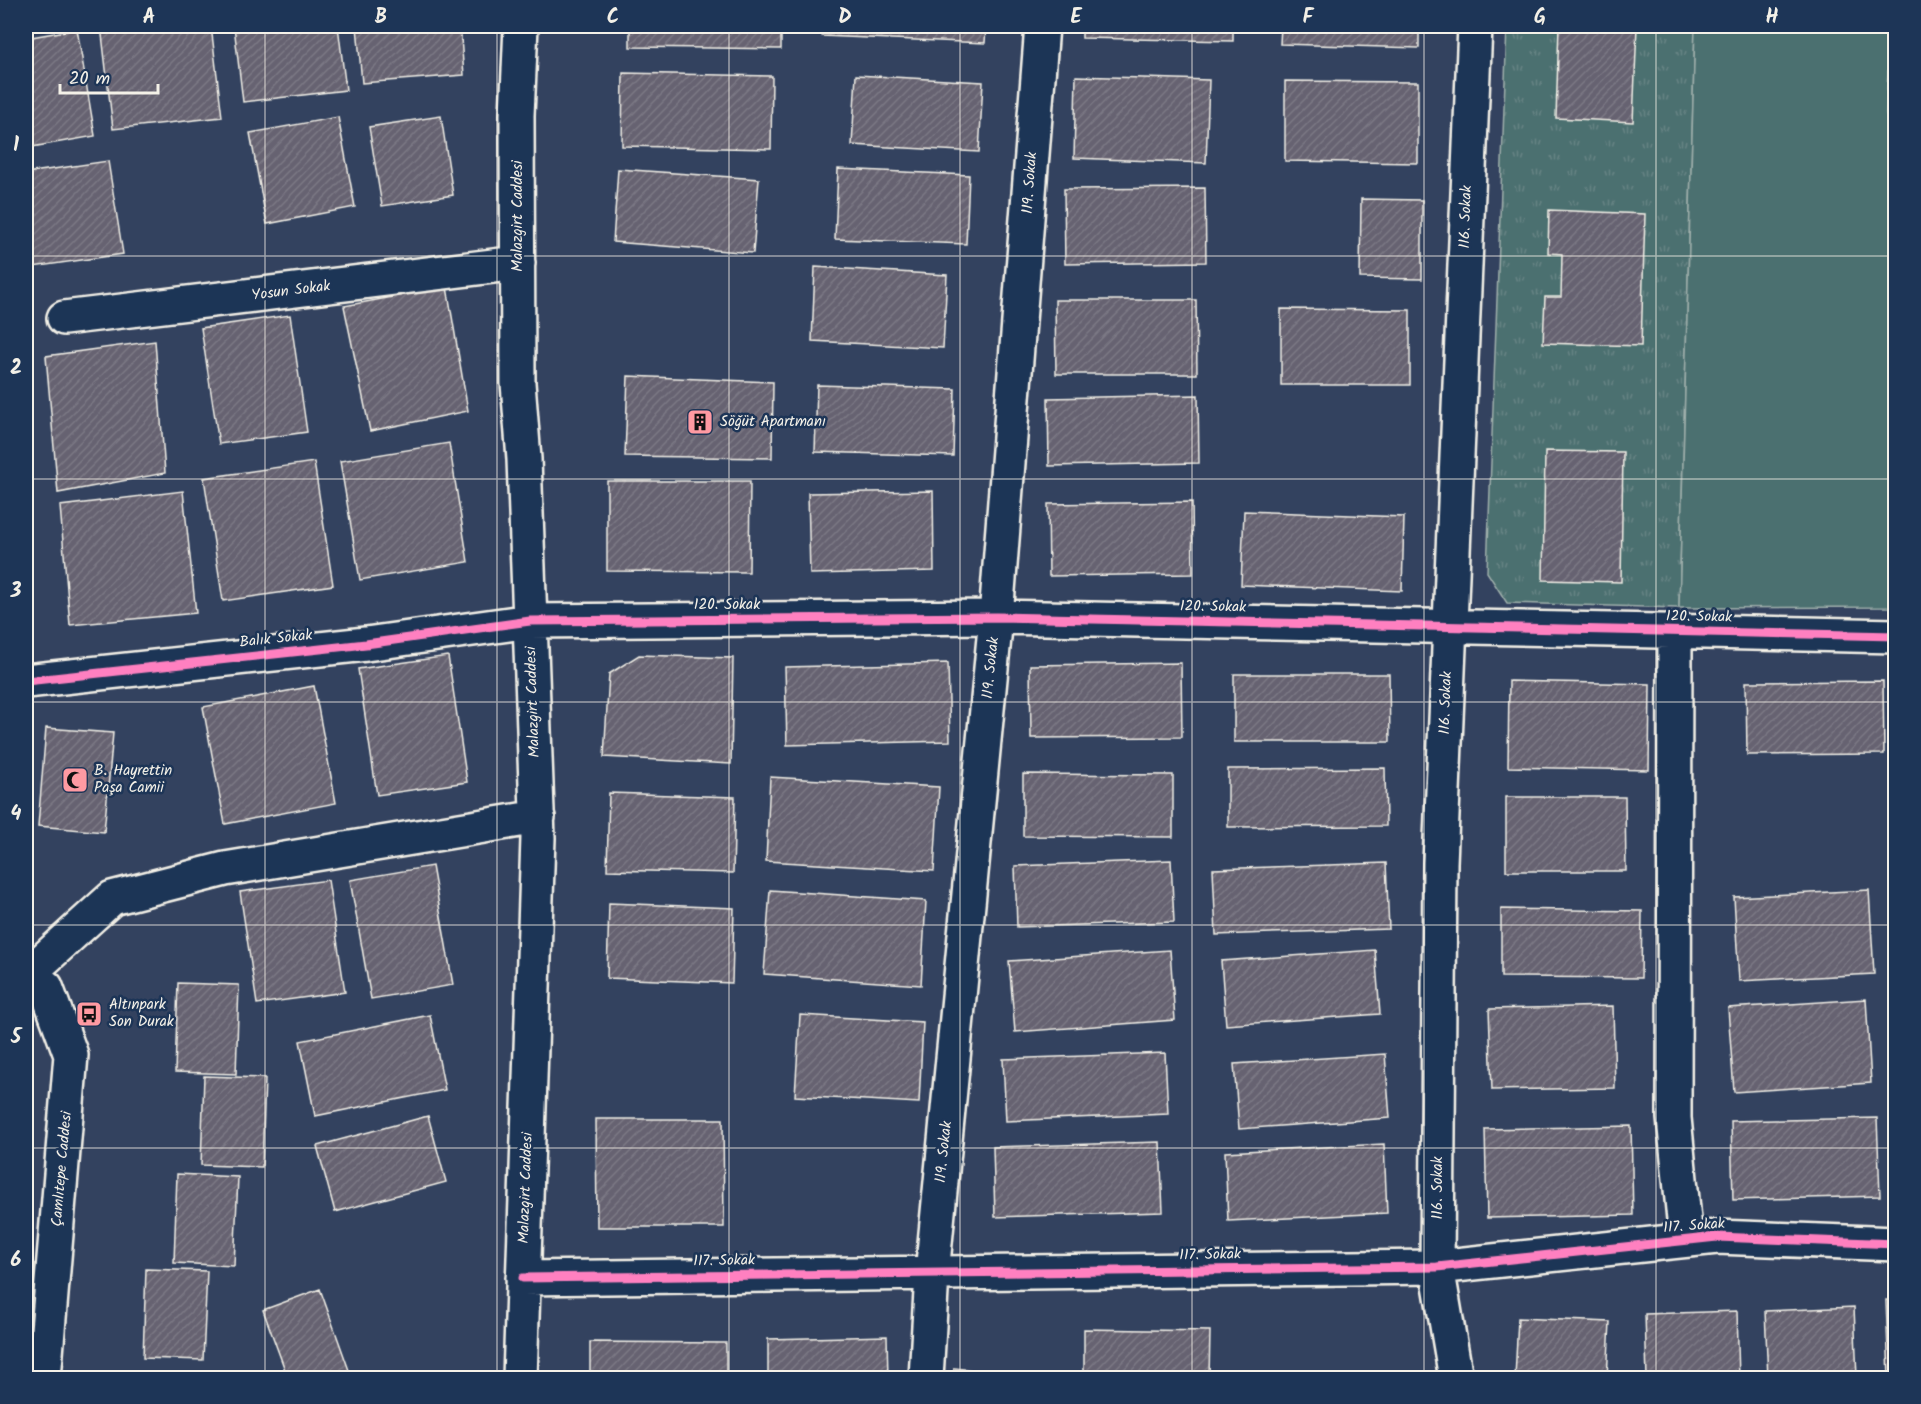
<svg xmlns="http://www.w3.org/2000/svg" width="1921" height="1404" viewBox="0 0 1921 1404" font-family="Kalam,sans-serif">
  <defs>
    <pattern id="grass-tufts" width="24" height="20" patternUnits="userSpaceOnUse" patternTransform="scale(1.5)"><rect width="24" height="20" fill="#4c6f70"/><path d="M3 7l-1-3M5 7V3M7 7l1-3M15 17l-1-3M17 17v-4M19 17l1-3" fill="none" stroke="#668484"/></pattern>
    <pattern id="building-hatch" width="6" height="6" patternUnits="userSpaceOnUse" patternTransform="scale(1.5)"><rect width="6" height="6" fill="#666271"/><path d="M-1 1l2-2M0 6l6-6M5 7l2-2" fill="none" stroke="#7c7985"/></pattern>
  </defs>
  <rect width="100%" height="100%" fill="#33425f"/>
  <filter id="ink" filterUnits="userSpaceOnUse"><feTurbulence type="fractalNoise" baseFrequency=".0167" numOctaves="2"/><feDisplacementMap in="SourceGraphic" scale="12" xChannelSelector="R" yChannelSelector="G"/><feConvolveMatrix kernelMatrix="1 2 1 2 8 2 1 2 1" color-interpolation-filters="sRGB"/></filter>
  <g filter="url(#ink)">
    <!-- grass -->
    <path fill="url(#grass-tufts)" stroke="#a0b0ac" stroke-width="1.5" d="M1507 26H1695L1679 608 1507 603 1487 572Z"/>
    <!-- park -->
    <path fill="#4c6f70" stroke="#a0b0ac" stroke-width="1.5" d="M1695 26H1890L1886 114 1896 161 1895 607 1679 608Z"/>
    <!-- building -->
    <path fill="url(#building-hatch)" stroke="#f4f1e8" stroke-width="1.5" d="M101 26H211L222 117 113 129Z
      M234 26H338L346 90 243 102Z
      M357 26H460L464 75 362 83Z
      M630 26H781V49L630 47Z
      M822 26H986L985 43 822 36Z
      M1082 26H1233V41L1082 38Z
      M1281 26H1419V48L1280 44Z
      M1559 26H1637L1633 122 1556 118Z
      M77 29 95 136 26 148V38Z
      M623 73 772 76 771 149 622 146Z
      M856 75 983 82 979 152 852 145Z
      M1076 76 1209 80 1206 163 1074 158Z
      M1285 81 1418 82V163L1285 161Z
      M441 116 453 195 382 206 369 127Z
      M338 117 355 207 267 224 250 133Z
      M108 161 123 254 26 268V173Z
      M618 169 759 179 753 253 613 242Z
      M838 169 969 175 966 244 835 239Z
      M1205 188 1206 262 1065 264 1064 189Z
      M1361 199 1422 200V279L1360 278Z
      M1549 210 1645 214 1641 346 1543 343 1545 297H1561L1562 254 1548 253Z
      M815 267 947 275 943 348 812 341Z
      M447 287 468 411 370 431 344 306Z
      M1055 300H1196L1197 374H1056Z
      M1281 309 1410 310V385H1281Z
      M290 315 307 432 219 444 201 328Z
      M155 341 165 473 58 493 46 356Z
      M628 376 773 382 772 458 625 456Z
      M817 385 955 389 953 456 815 452Z
      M1198 395 1199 463 1049 466 1048 398Z
      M449 443 468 562 360 580 340 461Z
      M1545 451 1623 452 1621 582 1543 580Z
      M314 462 333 585 223 601 204 478Z
      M607 481H750L749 572 607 571Z
      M183 491 196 613 70 625 60 506Z
      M933 491 934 571 810 574 808 493Z
      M1192 502 1193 574 1049 576 1048 504Z
      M1244 511 1404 517 1402 591 1241 585Z
      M639 655 733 658 731 764 604 757 609 674Z
      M448 656 467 782 377 795 358 669Z
      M948 663 950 741 787 745 785 667Z
      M1181 663 1182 737 1031 738 1030 665Z
      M1234 674H1389L1390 742H1234Z
      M1509 681 1650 684 1649 770 1508 767Z
      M1883 681 1884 754 1747 755 1746 682Z
      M314 686 336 803 225 824 203 707Z
      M46 728 113 733 104 832 38 826Z
      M1385 768 1386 826 1228 827V769Z
      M1023 774 1173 775V837L1023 836Z
      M770 777 939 787 934 871 766 861Z
      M609 793 735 797 733 873 607 870Z
      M1506 797H1625L1626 871H1506Z
      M1171 860 1174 922 1017 927 1015 866Z
      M1386 863 1389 929 1216 935 1213 869Z
      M432 866 453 985 371 999 350 880Z
      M328 880 345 992 257 1004 240 892Z
      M770 890 926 901 921 985 764 974Z
      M1869 890 1874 974 1739 981 1734 897Z
      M609 903 734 908 732 983 607 978Z
      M1501 909 1642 911 1641 978 1501 977Z
      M1170 950 1175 1020 1015 1032 1009 961Z
      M1375 950 1380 1014 1226 1025 1221 961Z
      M178 983 239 985 236 1074 175 1072Z
      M1866 999 1871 1083 1734 1092 1728 1008Z
      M1613 1006 1615 1088 1492 1090 1489 1009Z
      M430 1015 445 1090 315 1116 300 1041Z
      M800 1015 923 1022 919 1103 795 1096Z
      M1165 1053 1168 1114 1006 1121 1003 1059Z
      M1385 1054 1390 1118 1239 1129 1234 1064Z
      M204 1076 265 1078 262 1167 201 1165Z
      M428 1116 446 1182 335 1212 317 1146Z
      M1877 1118 1880 1196 1733 1200 1731 1121Z
      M596 1119H723L724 1227H597Z
      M1631 1126 1633 1215 1487 1218 1485 1129Z
      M1160 1142 1163 1212 995 1217 993 1147Z
      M1384 1144 1387 1213 1228 1221 1225 1152Z
      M177 1174 238 1177 234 1266 174 1263Z
      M146 1269 207 1271 203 1360 143 1358Z
      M320 1289 350 1373 335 1378H288L263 1310Z
      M1886 1300H1896V1378H1889Z
      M1854 1307 1857 1378H1768L1765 1311Z
      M1737 1311 1739 1378H1647L1645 1314Z
      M1518 1318 1610 1322 1607 1378H1515Z
      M1084 1329 1210 1331 1209 1378H1084Z
      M887 1336 888 1378H768V1339Z
      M590 1342 726 1343V1378H590Z
      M954 1368 1053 1378H953Z"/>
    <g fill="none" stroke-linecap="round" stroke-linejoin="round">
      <defs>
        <path id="minor" d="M64 318 518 263
          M1675 631 1674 1118 1686 1240
          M26 681 366 644 530 621 996 617 1896 636
          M26 974 46 987 71 1055 44 1378
          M27 975 112 898 225 869 538 817
          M523 1278 1437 1267 1717 1237 1896 1244
          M520 1378 538 838 524 459 518 383 517 115 521 26
          M926 1378 932 1274 996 617 1042 26
          M1456 1378 1437 1267 1440 863 1475 26"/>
      </defs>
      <!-- minor casing -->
      <use href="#minor" stroke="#f4f1e8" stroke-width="38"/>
      <!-- minor -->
      <use href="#minor" stroke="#1d3557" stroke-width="33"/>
      <defs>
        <path id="cycleway" d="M26 681 366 644 530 621 996 617 1896 636
          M523 1278 1437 1267 1717 1237 1896 1244"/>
      </defs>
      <!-- cycleway casing -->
      <use href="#cycleway" stroke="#1d3557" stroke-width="13"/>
      <!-- cycleway -->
      <use href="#cycleway" stroke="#ff80c0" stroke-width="9"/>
    </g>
  </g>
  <!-- grid -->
  <path fill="none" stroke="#f4f1e8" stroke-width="1.5" stroke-opacity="0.55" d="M265 26V1378M497 26V1378M729 26V1378M960 26V1378M1192 26V1378M1424 26V1378M1656 26V1378M26 256H1896M26 479H1896M26 702H1896M26 925H1896M26 1148H1896"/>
  <!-- icons -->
  <defs>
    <symbol id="building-square" viewBox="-11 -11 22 22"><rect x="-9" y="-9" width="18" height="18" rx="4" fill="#ff9aa2" stroke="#1d3557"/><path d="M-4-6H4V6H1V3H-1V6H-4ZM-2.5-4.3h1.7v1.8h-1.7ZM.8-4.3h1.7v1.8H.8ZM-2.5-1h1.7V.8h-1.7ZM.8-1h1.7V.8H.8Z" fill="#111"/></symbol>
    <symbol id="mosque-square" viewBox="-11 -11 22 22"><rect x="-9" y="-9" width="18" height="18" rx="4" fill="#ff9aa2" stroke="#1d3557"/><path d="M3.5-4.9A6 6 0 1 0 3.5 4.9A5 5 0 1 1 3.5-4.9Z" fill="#111"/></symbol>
    <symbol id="bus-square" viewBox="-11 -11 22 22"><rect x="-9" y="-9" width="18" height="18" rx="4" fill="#ff9aa2" stroke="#1d3557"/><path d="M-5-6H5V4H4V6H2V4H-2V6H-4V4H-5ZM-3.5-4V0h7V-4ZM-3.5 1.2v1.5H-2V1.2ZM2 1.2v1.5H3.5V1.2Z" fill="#111"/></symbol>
  </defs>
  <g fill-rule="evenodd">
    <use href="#building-square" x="685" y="407" width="30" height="30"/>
    <use href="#mosque-square" x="60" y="765" width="30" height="30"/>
    <use href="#bus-square" x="74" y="999" width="30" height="30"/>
  </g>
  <g text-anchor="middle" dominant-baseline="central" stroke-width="5" stroke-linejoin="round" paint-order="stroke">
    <!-- street labels -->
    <g font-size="15" fill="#f4f1e8" stroke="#1d3557">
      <text transform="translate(1030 183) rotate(-86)">119. Sokak</text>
      <text transform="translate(518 216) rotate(-90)">Malazgirt Caddesi</text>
      <text transform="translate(1466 217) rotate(-88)">116. Sokak</text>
      <text transform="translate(291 291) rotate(-7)">Yosun Sokak</text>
      <text x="727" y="605">120. Sokak</text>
      <text transform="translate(1213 607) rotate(1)">120. Sokak</text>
      <text transform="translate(1699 617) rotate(1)">120. Sokak</text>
      <text transform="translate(276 639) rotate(-6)">Balık Sokak</text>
      <text transform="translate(991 668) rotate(-84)">119. Sokak</text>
      <text transform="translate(533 702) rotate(-92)">Malazgirt Caddesi</text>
      <text transform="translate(1446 703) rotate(-88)">116. Sokak</text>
      <text transform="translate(944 1152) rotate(-84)">119. Sokak</text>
      <text transform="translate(62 1169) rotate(-85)">Çamlıtepe Caddesi</text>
      <text transform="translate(526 1188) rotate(-88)">Malazgirt Caddesi</text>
      <text transform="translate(1438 1188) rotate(-90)">116. Sokak</text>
      <text transform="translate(1694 1226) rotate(-4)">117. Sokak</text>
      <text transform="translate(1210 1255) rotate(-1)">117. Sokak</text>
      <text transform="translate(724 1261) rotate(-1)">117. Sokak</text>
    </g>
    <!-- poi labels -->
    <g font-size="15" fill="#f4f1e8" stroke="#1d3557" text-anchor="start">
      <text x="720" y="422">Söğüt Apartmanı</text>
      <text x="94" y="771">B. Hayrettin<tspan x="94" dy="17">Paşa Camii</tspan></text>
      <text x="109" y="1005">Altınpark<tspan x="109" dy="17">Son Durak</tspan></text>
    </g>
  </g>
  <!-- margin -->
  <rect width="1921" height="1404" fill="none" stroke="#1d3557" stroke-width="66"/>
  <!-- scale -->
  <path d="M60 84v9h98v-9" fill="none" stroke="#f4f1e8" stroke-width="3"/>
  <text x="69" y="84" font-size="18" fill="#f4f1e8" stroke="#1d3557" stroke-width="4.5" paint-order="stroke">20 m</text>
  <rect x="33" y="33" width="1855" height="1338" fill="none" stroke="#f4f1e8" stroke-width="2"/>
  <g font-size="20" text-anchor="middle" font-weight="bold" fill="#f4f1e8">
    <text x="149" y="23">A</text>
    <text x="381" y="23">B</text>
    <text x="613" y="23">C</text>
    <text x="845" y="23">D</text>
    <text x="1076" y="23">E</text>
    <text x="1308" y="23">F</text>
    <text x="1540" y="23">G</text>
    <text x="1772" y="23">H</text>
    <text x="16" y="151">1</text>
    <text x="16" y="374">2</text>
    <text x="16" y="597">3</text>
    <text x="16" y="820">4</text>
    <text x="16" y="1043">5</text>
    <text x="16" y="1266">6</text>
  </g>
</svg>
